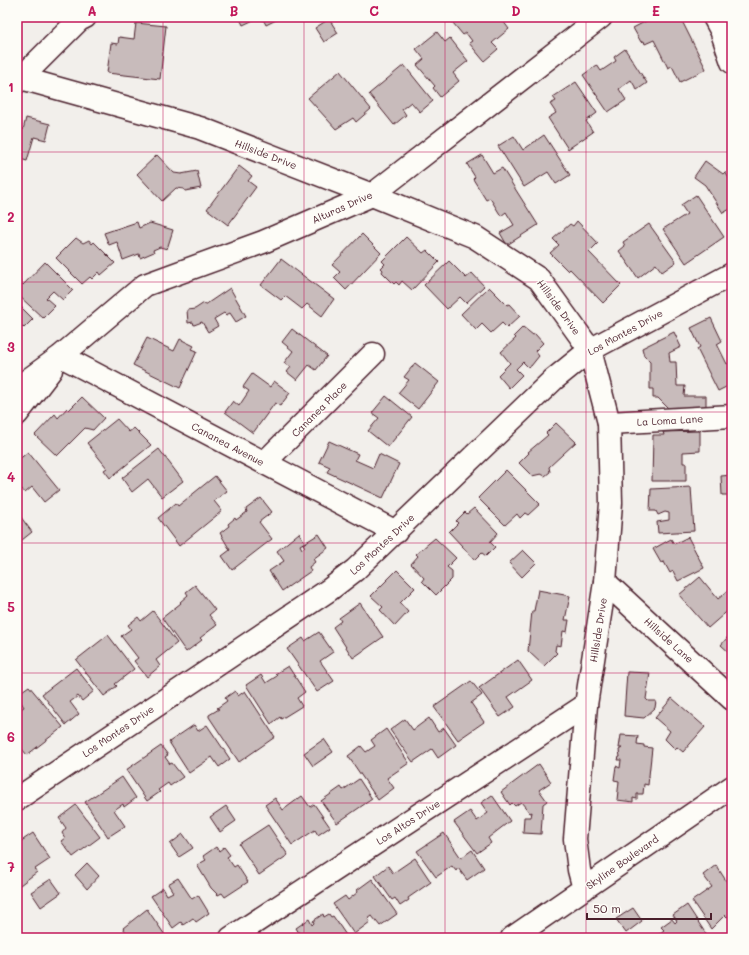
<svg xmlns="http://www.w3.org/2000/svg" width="749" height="955" viewBox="0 0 749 955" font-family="Mali,sans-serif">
  <rect width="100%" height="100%" fill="#f2efeb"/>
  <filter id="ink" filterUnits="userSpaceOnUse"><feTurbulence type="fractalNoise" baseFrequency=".025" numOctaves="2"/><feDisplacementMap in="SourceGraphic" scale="8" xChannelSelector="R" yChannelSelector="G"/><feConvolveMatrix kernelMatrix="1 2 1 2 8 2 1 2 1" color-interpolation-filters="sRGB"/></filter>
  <g filter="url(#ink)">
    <!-- building -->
    <path fill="#c8bbbb" stroke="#4a1f2b" d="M239 17H260L243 25Z
      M262 17H282L266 25Z
      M448 17H500L509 29 492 43 498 49 484 61 469 43 472 41 466 33 463 35Z
      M654 17H680L706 69 680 82 672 66 668 68 654 40 645 44 644 41 641 42 633 28Z
      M329 19 338 33 324 42 315 28Z
      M136 23 166 26 160 79 107 73 111 43 118 44 119 37 134 39Z
      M437 32 445 42 450 38 468 61 453 73 459 81 440 97 433 88 435 86 417 65 424 59 416 49Z
      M625 49 647 83 637 90 631 80 619 89 626 100 608 112 583 75 597 65 601 71 616 61 614 57Z
      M404 65 433 101 420 112 411 102 402 109 406 115 394 125 369 94Z
      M340 71 371 109 356 122 353 118 336 129 308 98Z
      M576 82 597 113 586 121 593 132 568 149 548 118 556 113 550 104 556 101 553 97Z
      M26 118 50 124 46 140 34 137 27 161 17 158V136L19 128 23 130Z
      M544 135 570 175 556 184 548 172 524 187 498 146 514 136 523 150Z
      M157 155 174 173 181 174 197 171 201 188 185 191 184 189 176 188 162 201 137 174Z
      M482 155 493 173 502 168 538 225 507 245 500 233 514 225 506 212 501 216 490 198 486 200 473 179 475 177 467 164Z
      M705 161 723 174 725 172 732 183V208L723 213 705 185 694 177Z
      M239 166 252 176 248 181 256 187 228 225 207 209Z
      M696 195 724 237 686 263 663 229 687 214 681 205Z
      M577 221 598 243 589 252 621 285 603 303 570 269 568 271 550 253 559 245 553 239 570 224 573 226Z
      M137 222 139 228 150 223 173 230 167 249 160 247 153 250 154 252 140 258 139 254 123 260 117 242 109 245 104 233Z
      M649 224 676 262 662 272 656 264 638 278 619 251 625 246 623 242Z
      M362 234 381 253 346 290 334 278 340 272 332 265Z
      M406 237 423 253 427 250 439 262 412 290 402 281 399 285 396 282 394 284 382 272 383 270 381 268 385 264 382 261Z
      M76 238 83 243 89 240 92 244 94 242 115 263 101 275 99 272 92 279 90 277 82 284 56 258Z
      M281 259 334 299 322 316 307 304 302 309 285 296 281 300 261 285Z
      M449 261 466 278 472 273 484 286 466 303 460 297 447 309 424 285Z
      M45 262 73 290 63 300 53 291 46 298 55 306 43 318 17 294V282L19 280 23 285Z
      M489 287 507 305 509 304 520 316 507 328 502 323 491 333 482 324 476 330 461 314Z
      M230 288 246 316 236 322 230 313 226 315 224 313 214 319 218 326 208 332 202 322 194 325 193 322 188 323 187 310 195 309 204 303 205 305Z
      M17 303 33 319 24 328 20 324 17 327Z
      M711 318 722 341 717 344 727 364 732 361V384L718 391 697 349 700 347 691 328Z
      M523 327 533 335 535 334 543 343 535 351 539 356 531 366 528 367 523 362 516 369 522 375 509 388 498 375 510 363 501 352 516 338 514 336Z
      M292 329 327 356 316 370 309 365 297 380 287 372 291 367 284 363 293 351 282 342Z
      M674 332 681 347 669 353 670 362H676L677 386H685L684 396H706V408H668L658 398H653V389H650V362L644 356 642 348Z
      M147 338 174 351 180 339 194 346 192 349 197 351 180 388 133 365Z
      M415 363 439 382 418 409 398 393 409 380 404 377Z
      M252 374 270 387 274 381 290 393 280 406 275 403 253 433 225 412 233 401 239 406 249 391 243 387Z
      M386 396 412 417 388 447 368 431 379 418 372 413Z
      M82 397 104 418 93 430 85 428 57 456 35 435 55 414 58 418 67 408 69 410Z
      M117 419 129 432 134 428 151 445 110 478 104 470 107 468 87 443Z
      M556 423 576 442 549 467 550 472 545 476 541 474 532 476 519 463 529 453 528 452 548 435 546 433Z
      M700 431V451L683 452V463H686V481H652L653 435H664L663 432Z
      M329 441 358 454 355 460 373 468 379 454 399 464 383 498 327 472 330 467 319 462Z
      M159 449 183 481 162 497 148 479 132 492 122 478Z
      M28 452 59 490 44 502 32 487 25 493 22 489 17 494V461Z
      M506 470 540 504 528 515 525 513 520 518 517 514 505 525 478 498Z
      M732 475V495H722L721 476Z
      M215 476 227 491 214 501 222 511 179 546 158 518 176 503 178 506Z
      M691 487 694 531 658 533 657 522 669 520V513L665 512 658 515 656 511H650L651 489Z
      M261 498 272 512 259 522 272 539 232 570 222 556 230 550 220 533 229 526 228 524 235 518 236 520 247 512 246 509Z
      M474 508 498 533 490 542 495 547 486 556 482 553 475 560 449 532 458 523 456 521 465 512 467 514Z
      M17 512 32 532 17 544Z
      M299 533 305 542 300 545 302 549 305 547 303 544 319 534 328 548 313 559 315 562 309 567 311 571 282 591 269 571 284 561 277 551Z
      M688 537 704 568 678 581 673 571 670 573 664 562 661 563 653 549 671 539 674 544Z
      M435 538 456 558 447 567 452 571V579L436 595 422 581 424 578 411 564 418 556 416 554Z
      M523 550 536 563 522 577 509 563Z
      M397 570 415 588 400 603 408 612 395 626 380 610 383 607 371 596Z
      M700 577 718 599 729 590 732 592V607L708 628 679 595Z
      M195 585 215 610 209 615 217 625 200 638 202 640 186 652 162 618 181 603 180 602 188 595 186 592Z
      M538 590 570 596 565 620H569L567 632 563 631 561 646 556 645 555 651 557 653 544 666 528 651 532 611H534Z
      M360 603 383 637 353 658 333 627 341 621 339 618Z
      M153 611 177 643 156 660 160 666 147 677 134 661 138 658 121 636 131 629 128 625 138 617 141 621Z
      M319 632 333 652 320 661 334 681 317 692 287 649 303 638 305 641Z
      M732 632V655L721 645Z
      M108 635 134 669 115 684 117 686 104 696 76 660Z
      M518 660 532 680 508 697 515 707 500 717 479 688Z
      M288 666 305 692 297 698 302 706 281 719 280 717 271 724 246 685 261 675 266 683 277 676 275 674Z
      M76 668 94 691 82 701 78 696 70 702 79 714 66 725 42 694Z
      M627 672 650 673 646 699 648 701H656L655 708 644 718 624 716Z
      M471 681 482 695 471 703 484 722 458 740 434 707Z
      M29 686 63 727 27 755 17 743V708L19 710 24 707 21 702 19 693Z
      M235 691 238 696 245 691 275 737 239 762 209 717V715L219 709 217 708 227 701 225 698Z
      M672 698 705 727 683 752 677 747 675 749 665 739 670 731 655 718Z
      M429 718 438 732 444 728 456 745 438 758 432 749 413 762 390 730 405 719 413 730Z
      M194 725 198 731 207 725 230 759 219 767 212 757 189 773 169 742Z
      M386 729 409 763 387 778 394 788 378 800 348 756 361 746 366 752 375 746 371 740Z
      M621 735 638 736 637 744 644 745V747L652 748 648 785 644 784 643 794H637V799L633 798V802L617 800 619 781 614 780 616 766 620 768 621 760H618L619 757H620L619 750 622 748H619Z
      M324 739 333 752 313 766 304 753Z
      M161 746 168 755 165 757 170 764 172 763 183 777 170 786 168 783 158 790 160 792 147 801 126 770Z
      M539 764 551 782 539 790 547 801 543 804 541 834 523 833 524 817H531L532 812 530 813 521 802 515 806 512 803 510 805 501 792Z
      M122 777 136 798 124 807 123 804 114 810 125 826 108 837 85 802Z
      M359 779 372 799 337 823 321 801 341 787 343 790Z
      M492 795 510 821 488 838 491 843 477 853 454 822 470 811 477 821 488 813 481 803Z
      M302 796 310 807 314 804 330 827 318 835 315 830 292 845 265 805 275 798 283 810Z
      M76 805 100 837 73 857 61 841 65 838 62 833 66 828 59 818Z
      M226 806 236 821 220 832 210 817Z
      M268 825 288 855 259 875 239 844Z
      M33 833 50 859 35 869 37 872 20 885 17 881V844Z
      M444 833 461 858 472 850 484 868 467 880 458 868 456 871 452 866 436 877 417 851Z
      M183 834 193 848 179 857 170 844Z
      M216 847 219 851 224 847 230 855 227 857 234 867 237 865 248 882 225 897 222 893 218 895 211 888 197 865 206 860 203 856Z
      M415 858 431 882 408 898 409 900 400 906 395 898 392 900 375 876 388 866 393 873Z
      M87 863 99 876 87 889 75 875Z
      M716 865 732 890V914L727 917 725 915 711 929 692 901 712 887 703 875Z
      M178 878 192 899 198 895 209 913 196 922 193 918 183 925 181 922 173 928 151 896 163 888 167 895 173 892 168 884Z
      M51 879 61 893 41 907 31 892Z
      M372 879 397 914 380 926 372 916 368 919 370 922 354 934 333 904 345 896 348 900 358 892 357 890Z
      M687 905 706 934 701 938H662L659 934 664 930 661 927 672 919 675 923 677 921 673 915Z
      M633 908 642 921 626 933 616 919Z
      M147 909 167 938H126L129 936 123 928Z
      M323 914 324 917 329 914 331 917 333 916 348 938H302L296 928 309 919 312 925 314 923 313 921Z"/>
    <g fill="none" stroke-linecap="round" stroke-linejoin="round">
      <defs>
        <path id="minor" d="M714 17 721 30 732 62
          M17 82 79 20 85 17
          M61 356 396 532
          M17 388 61 356 145 285 263 242 372 195 601 17
          M17 414 51 370
          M609 423 732 416
          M264 463 373 354
          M605 582 732 699
          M17 799 329 590 355 570 553 380 590 350 732 274
          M231 938 586 705"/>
        <path id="major" d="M17 77 200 128 372 195 475 237 539 279 578 333 590 350 609 423 611 503 605 582 586 705 575 839 579 870 584 889
          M512 938 732 787"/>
      </defs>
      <!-- minor casing -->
      <use href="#minor" stroke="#4a1f2b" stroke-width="25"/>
      <!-- major casing -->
      <use href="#major" stroke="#4a1f2b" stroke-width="25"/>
      <!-- minor -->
      <use href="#minor" stroke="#fdfcf7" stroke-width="22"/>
      <!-- major -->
      <use href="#major" stroke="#fdfcf7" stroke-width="22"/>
    </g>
  </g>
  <!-- grid -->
  <path fill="none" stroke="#c2185b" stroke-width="1" stroke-opacity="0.55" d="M163 17V938M304 17V938M445 17V938M586 17V938M17 152H732M17 282H732M17 412H732M17 543H732M17 673H732M17 803H732"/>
  <g text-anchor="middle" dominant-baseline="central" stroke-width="3" stroke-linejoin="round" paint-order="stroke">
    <!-- street labels -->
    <g font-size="10" fill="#4a1f2b" stroke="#fdfcf7">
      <text transform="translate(266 154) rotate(21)">Hillside Drive</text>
      <text transform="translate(342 207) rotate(-24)">Alturas Drive</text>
      <text transform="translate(559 307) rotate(54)">Hillside Drive</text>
      <text transform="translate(625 332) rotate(-29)">Los Montes Drive</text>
      <text transform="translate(319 409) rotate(-45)">Cananea Place</text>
      <text transform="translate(670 420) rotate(-3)">La Loma Lane</text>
      <text transform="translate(228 444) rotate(28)">Cananea Avenue</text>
      <text transform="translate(382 544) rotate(-43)">Los Montes Drive</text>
      <text transform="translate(598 630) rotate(-81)">Hillside Drive</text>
      <text transform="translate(669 640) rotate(42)">Hillside Lane</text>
      <text transform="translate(118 731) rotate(-34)">Los Montes Drive</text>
      <text transform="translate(408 822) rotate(-33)">Los Altos Drive</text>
      <text transform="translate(622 862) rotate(-35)">Skyline Boulevard</text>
    </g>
  </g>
  <!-- margin -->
  <rect width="749" height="955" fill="none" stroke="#fdfcf7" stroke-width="44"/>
  <!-- scale -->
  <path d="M587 913v6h124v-6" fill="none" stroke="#4a1f2b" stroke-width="2"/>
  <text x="593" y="913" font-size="12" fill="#4a1f2b" stroke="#fdfcf7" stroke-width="3" paint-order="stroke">50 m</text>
  <rect x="22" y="22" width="705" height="911" fill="none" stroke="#c2185b" stroke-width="1.5"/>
  <g font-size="13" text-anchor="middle" font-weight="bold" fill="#c2185b">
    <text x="92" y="16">A</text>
    <text x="234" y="16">B</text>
    <text x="374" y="16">C</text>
    <text x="516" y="16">D</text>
    <text x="656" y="16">E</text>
    <text x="11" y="92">1</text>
    <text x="11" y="222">2</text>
    <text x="11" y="352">3</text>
    <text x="11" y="482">4</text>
    <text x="11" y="612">5</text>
    <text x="11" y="742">6</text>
    <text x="11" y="872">7</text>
  </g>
</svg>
